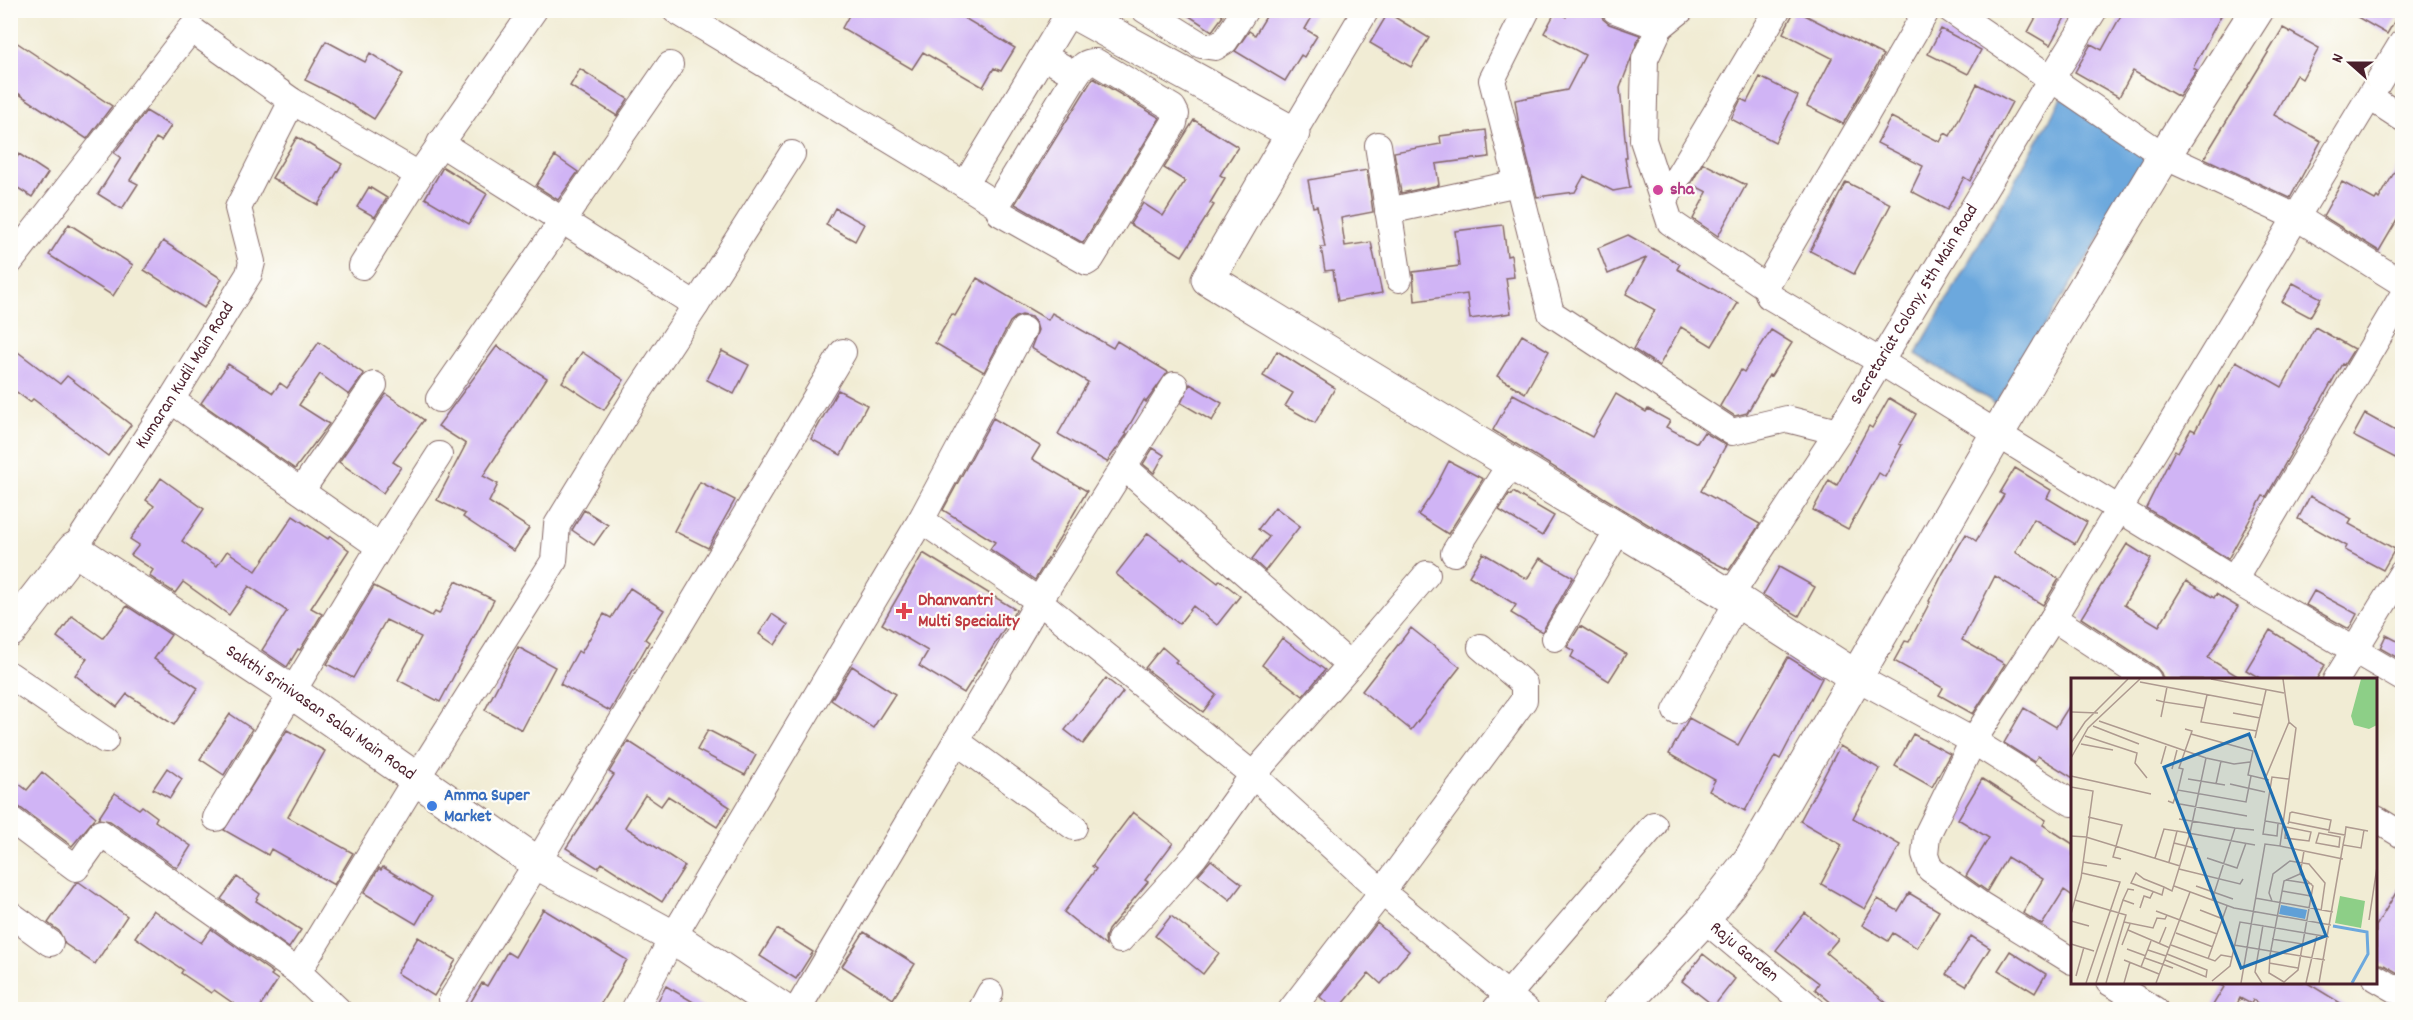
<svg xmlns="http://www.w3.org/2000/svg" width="2413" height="1020" viewBox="0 0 2413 1020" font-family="Dekko,sans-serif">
  <rect width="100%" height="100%" fill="#fdfcf7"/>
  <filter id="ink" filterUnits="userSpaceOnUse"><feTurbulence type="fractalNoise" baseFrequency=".0167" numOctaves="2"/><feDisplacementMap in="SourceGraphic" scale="12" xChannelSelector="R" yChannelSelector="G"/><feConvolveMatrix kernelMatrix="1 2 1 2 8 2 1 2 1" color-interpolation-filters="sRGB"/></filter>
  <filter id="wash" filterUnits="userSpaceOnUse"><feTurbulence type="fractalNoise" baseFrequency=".008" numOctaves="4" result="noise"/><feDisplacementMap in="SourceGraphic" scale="24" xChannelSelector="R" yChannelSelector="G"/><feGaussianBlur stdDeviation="1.35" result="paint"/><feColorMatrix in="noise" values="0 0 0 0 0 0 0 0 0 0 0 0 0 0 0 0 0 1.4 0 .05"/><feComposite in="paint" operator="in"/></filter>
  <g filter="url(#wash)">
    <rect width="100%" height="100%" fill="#f1ecd4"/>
    <!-- water -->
    <path fill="#6ca8dd" stroke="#5b6484" stroke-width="1.5" d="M2062 98 2150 157 1996 404 1916 354Z"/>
    <g id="blocks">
      <!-- building -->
      <path fill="#d0b4f5" d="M852 10H913L927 19 932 10H951L1015 48 1001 71 994 68 983 87 923 52 912 69 842 28Z
        M1180 10H1215L1223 16 1212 31Z
        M1270 10H1316L1305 29 1317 36 1304 57 1301 55 1285 81 1235 51 1249 31 1255 35Z
        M1569 10H1600L1603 19 1609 24 1640 35 1620 88 1627 158H1625L1630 188 1613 191 1584 176 1575 192 1537 197 1519 126 1515 100 1567 90 1585 55 1544 33 1556 11 1566 17Z
        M1795 10 1883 55 1843 124 1807 106 1832 58 1783 33Z
        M2040 10H2069L2050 45 2028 32Z
        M2124 10H2224L2193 68 2197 70 2179 97 2133 71 2119 97 2075 72 2091 44 2102 50Z
        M2345 10H2401L2387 34Z
        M1388 13 1429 38 1411 67 1370 43Z
        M2283 28 2319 48 2302 79 2296 75 2274 115 2321 141 2290 198 2204 158Z
        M1941 29 1981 50 1968 74 1928 54Z
        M10 38 112 106 87 139 10 88Z
        M326 41 365 62 370 53 403 74 374 119 337 96 305 80Z
        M580 69 628 99 617 116 570 86Z
        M1760 77 1798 96 1775 142 1731 119 1741 99 1747 102Z
        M1093 78 1160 118 1083 243 1015 204Z
        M1977 84 2012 102 1970 181 1964 177 1947 210 1911 191 1923 166 1877 143 1891 117 1940 142 1945 133 1950 136Z
        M146 111 171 126 161 141 156 138 130 180 138 184 122 209 98 194 121 158 114 153Z
        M1194 120 1238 147 1220 175 1225 178 1210 203 1214 205 1182 256 1130 224 1143 203 1163 216 1185 181 1164 168Z
        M1486 130 1489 157 1436 164 1439 185 1401 193 1394 152 1441 144 1440 136Z
        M297 137 342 164 318 205 272 178Z
        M19 154 48 173 32 197 10 183V168Z
        M555 156 578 172 558 200 536 186Z
        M2403 157V210L2379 251 2323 216 2342 182 2375 200 2377 197 2379 199Z
        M1703 163 1746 185 1718 236 1693 219 1707 192 1691 184Z
        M443 167 487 194 469 224 425 198Z
        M1367 170 1373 212 1341 218 1345 246 1371 242 1382 293 1338 301 1333 270 1325 271 1321 247H1325L1317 206 1313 207 1308 180Z
        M1846 182 1891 204 1854 274 1810 251Z
        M369 187 387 198 375 217 357 207Z
        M835 208 864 224 855 241 826 225Z
        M69 224 133 265 113 296 49 255Z
        M1503 225 1507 256 1511 255 1514 277 1506 278 1511 313 1470 319 1467 294 1415 301 1413 272 1459 266 1455 231Z
        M1628 235 1680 264 1677 269 1738 303 1712 346 1681 327 1659 366 1633 349 1655 310 1626 294 1646 258 1608 274 1598 248Z
        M163 241 222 279 204 308 144 270Z
        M977 278 1048 320 1052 313 1113 348 1117 341 1168 372 1146 402 1144 400 1125 433 1127 434 1107 462 1058 434 1088 382 1031 348 1038 330 1036 323 1031 317 1022 315 1016 317 1010 322 984 372 935 343 952 314 955 316Z
        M2293 283 2321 298 2310 317 2282 302Z
        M2315 327 2354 349 2344 365 2342 364 2266 497 2263 496 2228 559 2146 508 2175 450 2178 452 2191 429 2195 431 2219 386 2221 388 2236 361 2282 387Z
        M1771 330 1792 343 1771 376 1769 375 1747 413 1735 416 1720 406 1741 370 1744 372Z
        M1522 335 1549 351 1525 393 1497 376Z
        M319 342 364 374 349 395 320 374 299 405 329 424 295 469 201 403 228 364 273 393 280 383 287 388Z
        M10 346 60 384 67 376 131 425 108 456 33 399 30 402 10 387Z
        M497 346 547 378 483 476 498 484 489 502 529 528 514 551 463 517 465 514 437 500 466 444 438 426Z
        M722 351 749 365 734 394 707 380Z
        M1277 351 1335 388 1315 423 1285 406 1293 393 1263 376Z
        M582 352 624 380 604 410 562 382Z
        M1190 384 1222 403 1212 421 1181 403Z
        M838 390 867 405 841 455 811 439Z
        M386 394 424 420 393 462 401 467 383 493 339 462Z
        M1513 394 1592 437 1616 394 1646 412 1648 409 1670 421 1666 427 1697 443 1704 432 1726 445 1701 491 1760 524 1729 570 1695 553 1493 430Z
        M1889 398 1916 414 1899 444 1902 445 1885 477 1879 473 1848 529 1813 510 1829 480 1837 485 1869 426 1872 428Z
        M2365 414 2403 435V462L2353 436Z
        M993 418 1040 446 1032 459 1087 491 1035 580 990 549 995 542 943 510Z
        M1153 448 1164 455 1154 473 1143 464Z
        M1449 461 1483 479 1448 534 1418 515 1432 494Z
        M2015 468 2051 490 2047 498 2087 522 2075 544 2034 519 2015 552 2059 579 2043 605 1995 576 1962 640 2005 664 1973 714 1939 695 1943 688 1894 661 1905 641 1909 642 1930 602 1929 601 1943 573 1966 534 1976 541 2004 495 2000 493Z
        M161 478 204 509 182 541 217 566 227 551 256 571 293 516 328 539 330 536 349 550 311 608 322 614 300 650 298 649 287 667 262 650 287 611 249 586 229 615 183 582 175 593 149 576 153 570 131 555 139 545 130 539 154 506 146 500Z
        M700 482 735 500 708 548 674 531Z
        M1513 492 1554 516 1542 536 1499 510 1509 494 1511 495Z
        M2310 496 2352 519 2349 524 2395 549 2383 570 2345 550 2347 546 2298 519Z
        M1275 507 1300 526 1265 571 1252 559 1269 537 1258 529Z
        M584 510 608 525 594 545 572 530Z
        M1148 533 1182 559 1184 557 1218 583 1220 580 1240 596 1217 625 1193 606 1179 624 1116 574Z
        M2127 544 2151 559 2124 605 2159 626 2186 581 2214 598 2216 594 2238 607 2208 658 2244 680 2163 679 2161 673 2156 667 2081 618Z
        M923 553 1016 610 964 693 919 666 928 651 882 624Z
        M1483 553 1527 579 1540 558 1573 577 1542 632 1511 613 1516 605 1469 576Z
        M1779 567 1815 587 1799 616 1763 595Z
        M456 581 494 600 440 702 398 680 421 637 386 620 353 678 327 664 374 586 432 616 435 612 439 614Z
        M630 588 664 610 645 639 649 642 610 711 560 684 578 651 581 653 604 614 611 618Z
        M2314 591 2357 614 2349 629 2306 605Z
        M127 606 171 635 154 659 198 688 174 725 127 694 117 707 75 675 87 659 57 637 72 616 103 638Z
        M772 614 788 625 775 645 759 634Z
        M1580 626 1626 654 1609 681 1571 657 1574 651 1567 647Z
        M1411 628 1460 667 1411 730 1362 691Z
        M2270 630 2325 665 2316 680H2263L2246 670Z
        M2386 635 2403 644V661L2380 648Z
        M1282 638 1325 670 1303 696 1262 665Z
        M518 647 555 667 522 730 485 710Z
        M1162 647 1177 660 1175 662 1216 695 1203 712 1145 668Z
        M1788 657 1822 678 1780 759 1775 756 1745 811 1709 791 1715 780 1669 754 1689 718 1738 745Z
        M852 666 895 694 873 728 831 700Z
        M1106 678 1123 692 1083 744 1065 730Z
        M2073 700V778L2038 756 2034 762 2004 743 2024 708 2056 727Z
        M230 714 252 729 224 775 200 759Z
        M287 730 325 751 288 817 353 853 334 885 271 849 268 855 224 830Z
        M708 730 756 755 745 775 697 750Z
        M1913 734 1950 754 1932 787 1895 766Z
        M628 741 730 807 717 827 668 796 661 806 645 795 625 827 685 866 662 902 602 863 598 868 566 848 614 775 609 772Z
        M1840 746 1880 769 1853 818 1900 845 1865 909 1821 884 1842 845 1800 821Z
        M167 768 182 779 170 798 153 789Z
        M42 772 96 817 72 846 19 807 10 804V777L27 790Z
        M1982 779 2046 820 2043 825 2073 844V896L2064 890 2042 925 2023 913 2043 879 2007 857 1987 891 1966 876 1989 838 1958 819Z
        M115 793 139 809 142 806 157 817 155 821 191 846 177 868 110 821 98 819Z
        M1133 812 1173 843 1145 880 1148 882 1108 930 1105 938 1106 946 1064 912 1096 869 1092 866Z
        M1211 860 1242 884 1230 900 1198 875Z
        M383 867 432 897 416 924 364 893 379 868 381 870Z
        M237 877 260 894 256 901 301 930 289 948 221 899Z
        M2403 881V976L2384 965 2376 963V926Z
        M79 882 127 916 95 964 65 944 59 931 48 923 76 883Z
        M1909 893 1939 911 1917 948 1893 933 1888 941 1862 925 1878 899 1898 911Z
        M543 909 627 960 597 1010H466L482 983 487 986 507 952 515 957Z
        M153 910 201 943 211 929 273 973 271 975 278 980 258 1010H243L214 990 211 993 181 973 183 970 135 937Z
        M1805 913 1838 939 1826 953 1895 1010H1840L1815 989 1819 983 1776 950Z
        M1171 916 1219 953 1203 974 1155 936Z
        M1377 923 1409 951 1381 984 1369 973 1338 1010H1335L1320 997Z
        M777 929 813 952 796 979 760 956Z
        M864 932 915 964 893 999 842 966Z
        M1971 936 1990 948 1966 986 1946 974Z
        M418 937 456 960 434 996 397 973Z
        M2010 951 2046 974 2035 993 1998 970Z
        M1703 954 1735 979 1714 1006 1682 981Z
        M2216 982H2306L2352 1010H2268L2253 1000 2251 1004 2240 998 2234 1010H2210L2224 987Z
        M666 986 707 1010H653Z"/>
    </g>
  </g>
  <g filter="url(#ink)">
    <use href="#blocks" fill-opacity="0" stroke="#846766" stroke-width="1.5"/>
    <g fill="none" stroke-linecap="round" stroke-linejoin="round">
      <defs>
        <g id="street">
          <path d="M675 10 965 185 1070 11"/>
          <path d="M1145 10 1201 45 1215 47 1225 41 1245 10"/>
          <path d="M1527 10 1492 80 1551 313 1732 432 1787 419 1838 432"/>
          <path d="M1615 10 1660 27"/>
          <path d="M1681 10 1660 27 1645 59 1643 140 1670 222 1766 287 1769 296 1881 362 2234 580 2402 678"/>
          <path d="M1951 10 2164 156 2298 218 2402 283"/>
          <path d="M2370 97 2402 118"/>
          <path d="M1293 133 1366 10"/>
          <path d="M1378 145 1399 279"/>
          <path d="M965 185 997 205 1000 213 1087 262 1091 259 1174 123 1176 114 1173 108 1096 62C1085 61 1082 67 1076 75L1043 56"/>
          <path d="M1663 202 1777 10"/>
          <path d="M997 205 1076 75"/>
          <path d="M1388 211 1518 183"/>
          <path d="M10 262 191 29 292 101 419 175 534 10"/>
          <path d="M362 266 419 175"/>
          <path d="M1766 287 1927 10"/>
          <path d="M696 305 792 154"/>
          <path d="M1023 330 921 520 1039 601 1253 775 1382 892 1526 1010"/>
          <path d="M439 399 670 65"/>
          <path d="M171 400 380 547"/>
          <path d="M301 491 374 385"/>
          <path id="s1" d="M74 549 171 400 249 274 252 262 238 208 292 101"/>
          <path d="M1454 553 1511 463"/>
          <path d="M2234 580 2402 297"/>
          <path id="s2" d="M1730 596 1838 432 2051 79 2094 10"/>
          <path d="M2053 618 2148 680"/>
          <path d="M1555 638 1619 529"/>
          <path d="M1350 665 1427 574"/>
          <path d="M10 675 105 740"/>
          <path d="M1856 677 1973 741 2072 803"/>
          <path d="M2336 680 2402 573"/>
          <path d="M1676 711 1738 601"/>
          <path d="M956 741 1074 827"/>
          <path d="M216 818 380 547 439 455"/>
          <path d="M10 819 76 868 101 833 298 972"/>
          <path d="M2376 819 2402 835"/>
          <path d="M10 914 50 943"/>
          <path id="s3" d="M1704 919 1813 1010"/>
          <path d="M1120 940 1195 856 1253 775 1350 665 1124 467"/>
          <path d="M2072 961 1981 905 1930 869 1925 854 1927 835 1973 741 2053 618 2402 43"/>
          <path d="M2376 978 2402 993"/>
          <path d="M2109 982 2155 1010"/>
          <path d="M452 999 537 863 843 352"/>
          <path d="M338 1010 298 972 416 779 554 561 557 525 636 396 696 305 440 143"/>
          <path d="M634 1010 673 937 921 520"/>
          <path d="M797 1010 1039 601 1175 385"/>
          <path d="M981 1010 990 993"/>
          <path d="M1291 1010 1382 892 1524 700V684L1481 647"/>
          <path d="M1495 1010 1654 825"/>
        </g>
        <g id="secondary">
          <path d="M1069 10 1293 133 1208 279 1730 596 1856 677"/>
          <path id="s4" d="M10 631 74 549 293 693 537 863 673 937 783 1010"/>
          <path d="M1619 1010 1704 919 1750 860 1997 434 2164 156 2257 10"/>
        </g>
      </defs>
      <!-- street casing -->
      <use href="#street" stroke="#846766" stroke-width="28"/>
      <!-- secondary casing -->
      <use href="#secondary" stroke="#846766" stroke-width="35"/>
      <!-- street -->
      <use href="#street" stroke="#fff" stroke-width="26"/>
      <!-- secondary -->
      <use href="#secondary" stroke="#fff" stroke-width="33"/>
    </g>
  </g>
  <!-- markers -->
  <circle fill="#d1479c" stroke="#fdfcf7" stroke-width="2" cx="1658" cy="190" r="6"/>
  <path fill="#e0444e" stroke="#fdfcf7" stroke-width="2" d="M901 602h6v6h6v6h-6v6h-6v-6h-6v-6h6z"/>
  <circle fill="#3f7fe0" stroke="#fdfcf7" stroke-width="2" cx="432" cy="806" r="6"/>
  <g text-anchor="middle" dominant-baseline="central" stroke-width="4.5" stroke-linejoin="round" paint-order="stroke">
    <!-- hotel labels -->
    <g font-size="18" font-weight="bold" fill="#b23c85" stroke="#fdfcf7" text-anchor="start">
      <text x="1670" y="190">sha</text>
    </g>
    <!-- street labels -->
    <g font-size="18" fill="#4a1f2b" stroke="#fdfcf7">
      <text stroke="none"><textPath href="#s2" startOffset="345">Secretariat Colony, 5th Main Road</textPath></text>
      <text stroke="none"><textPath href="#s1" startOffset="206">Kumaran Kudil Main Road</textPath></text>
      <text stroke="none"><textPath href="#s4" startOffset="400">Sakthi Srinivasan Salai Main Road</textPath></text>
      <text stroke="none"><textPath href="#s3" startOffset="52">Raju Garden</textPath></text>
    </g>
    <!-- health labels -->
    <g font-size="18" font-weight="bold" fill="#be3a42" stroke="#fdfcf7" text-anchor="start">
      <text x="918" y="601">Dhanvantri<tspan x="918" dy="21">Multi Speciality</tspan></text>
    </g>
    <!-- shop labels -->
    <g font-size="18" font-weight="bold" fill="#366cbe" stroke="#fdfcf7" text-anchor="start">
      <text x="444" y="796">Amma Super<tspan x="444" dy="21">Market</tspan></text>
    </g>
  </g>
  <!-- overview -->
  <g transform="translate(2071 678)">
    <rect width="306" height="306" fill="#f1ecd4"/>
    <path d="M290 1H306V47L298 51 283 47 280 38ZM269 218 294 223 290 250 264 245Z" fill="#8dcf87"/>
    <path d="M210 227 236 232 234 241 208 236Z" fill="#6ca8dd"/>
    <path fill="none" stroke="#6ca8dd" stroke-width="3" d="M262 248 296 254 297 276 281 305"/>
    <path fill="none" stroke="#ae9a90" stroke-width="1.5" d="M140 1 213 15M69 4 191 27M96 9 93 24 133 30M136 17 130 44 186 53M85 22 93 24 90 39M1 34 27 35M162 35 189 40M28 43 135 80 163 86 179 84M22 48 68 66M120 56 182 73 177 97 198 102M14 58 66 75 64 85 76 100M184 60 195 12M0 65 14 44 57 1M10 66 42 72M0 80 17 50 69 1M90 86 95 68M101 91 106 72M0 98 80 116M117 101 154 107M194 101 218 44M145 106 150 83M159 106 194 114M0 109 22 113 10 200 0 236M107 112 112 91 108 90 121 53 114 51M97 123 102 125 107 112 175 124 180 98M109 126 176 138M17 139 51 147 42 179 50 181M108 141 164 150M194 143 192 156 206 158 207 145M212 146 194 143 201 99 218 101M217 146 218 143 219 135 221 134 260 142 258 152 218 144M215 149 240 154 238 163 214 160ZM106 153 184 167M257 154 274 157 275 149 297 153M248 155 269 159 268 169 245 165ZM274 157 272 167 290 170 293 152M0 158 15 159 109 188M103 165 127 171M209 168 272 181M84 180 93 151 106 153 98 184M136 180 166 190 175 165M12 184 36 188M108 191 169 206 172 201M11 195 49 204 15 305M229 196 242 208 227 292 213 304 198 295 199 277 213 203 229 196 233 173M215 202 241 206M103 208 163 230 260 247M125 208 162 221M93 209 91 217 60 205 65 195 73 201 93 209 101 213 119 155 135 80M211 213 240 218M184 220 262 234M4 222 55 237 35 305M52 222 57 211 63 212M141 222 164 150 183 152M201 223 198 215 202 196 219 183 238 186 254 205 250 233M69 230 73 218 79 220 82 214M129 232 152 241M85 233 146 256M298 242 306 189M0 243 18 248M53 244 82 250 86 240 94 241 96 237M57 252 99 270M105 255 142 269M201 261 231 266M0 266 23 273M88 266 95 249M51 267 59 246M100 267 144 283 150 277 161 279M163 267 254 282M56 271 75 278M77 272 95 278M74 280 102 290M137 281 156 228M53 282 88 296M94 282 135 299 136 292 96 276M198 285 227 290M70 289 80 263M5 298 13 269M141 303 159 288 169 244 258 259M25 305 52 222 63 226M53 305 59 284M85 305 119 214M170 305 194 166 209 168 225 50 218 44 212 1M191 305 184 294 192 247M235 305 246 257M248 305 272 167"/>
    <path fill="#1f6fb2" fill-opacity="0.15" stroke="#1f6fb2" stroke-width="3" d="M178 56 255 258 170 290 93 89Z"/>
    <rect width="306" height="306" fill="none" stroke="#4a1f2b" stroke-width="3"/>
  </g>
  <!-- margin -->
  <rect width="2413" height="1020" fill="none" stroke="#fdfcf7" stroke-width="36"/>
  <!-- north arrow -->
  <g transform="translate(2350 63) rotate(291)" stroke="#fdfcf7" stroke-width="4.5" paint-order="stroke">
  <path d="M0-4.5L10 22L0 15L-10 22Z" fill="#4a1f2b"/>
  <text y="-9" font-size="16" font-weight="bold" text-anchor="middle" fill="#4a1f2b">N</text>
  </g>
</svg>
